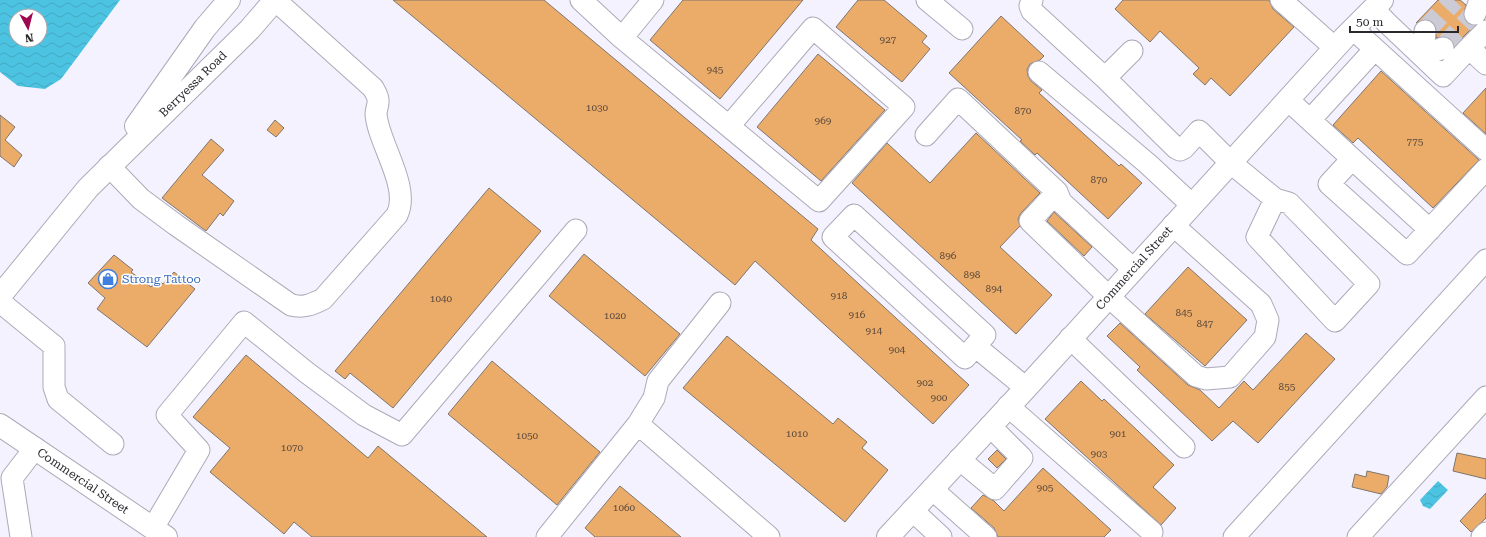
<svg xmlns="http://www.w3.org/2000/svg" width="1486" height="537" viewBox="0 0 1486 537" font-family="'Roboto Serif',serif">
  <defs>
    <pattern id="water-waves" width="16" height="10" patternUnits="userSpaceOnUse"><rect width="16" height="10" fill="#4cc4e1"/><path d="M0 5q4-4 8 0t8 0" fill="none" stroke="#42a8c1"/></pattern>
  </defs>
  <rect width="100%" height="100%" fill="#f4f2ff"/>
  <!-- water -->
  <path fill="url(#water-waves)" fill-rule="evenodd" d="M0 0H120L61 79 45 89 18 86 0 72ZM16 16H40V40H16Z
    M1438 481 1448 490 1430 509 1423 506 1420 500Z"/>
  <!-- building -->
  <path fill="#ecac69" stroke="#7e756d" d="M393 0H544L818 229 811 240 969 385 933 424 755 261 735 285Z
    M683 0H803L720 99 650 40Z
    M858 0H884L927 36 922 42 930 49 902 82 836 27Z
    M1123 0H1269L1273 9 1294 27 1230 96 1211 78 1205 85 1193 74 1199 68 1160 31 1150 42 1115 9Z
    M1438 0H1460L1466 5 1463 16 1466 21 1474 26 1454 46 1450 38 1444 36 1436 38V26L1431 21 1426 19 1416 23Z
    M1001 16 1044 56 1040 60 1030 64 1027 70 1028 76 1031 81 1042 90 1039 93 1119 166 1121 164 1142 183 1108 219 1037 153 1035 155 1020 141 1022 140 949 73Z
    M818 54 885 110 821 181 757 127Z
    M1381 71 1479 160 1433 208 1358 138 1353 143 1333 125Z
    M1486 88V134L1463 113Z
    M0 115 15 127 5 140 22 155 14 167 0 156Z
    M275 120 284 128 276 137 267 130Z
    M976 133 1040 193 1021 213 1018 219 1020 226 1000 247 1052 295 1016 334 852 183 887 143 930 183Z
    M211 139 224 150 202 175 234 201 223 216 220 213 206 231 162 198Z
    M489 188 541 231 393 408 350 373 345 379 335 371Z
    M1054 212 1092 247 1084 256 1047 221Z
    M584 254 680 334 645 376 549 296Z
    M114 255 133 270 131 272 151 287 157 280 163 284 174 272 195 289 147 347 97 309 105 298 88 283Z
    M1188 267 1247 320 1205 366 1145 314Z
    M1120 323 1188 385 1200 390 1219 408 1244 381 1253 390 1306 333 1335 359 1258 443 1233 421 1212 441 1137 370 1140 367 1107 336Z
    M727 336 833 424 838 418 867 442 862 448 888 470 845 522 683 388Z
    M246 355 368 458 378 446 487 537H312L294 522 284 534 210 472 230 448 193 417Z
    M492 361 600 452 557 505 448 414Z
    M1081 381 1102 401 1104 399 1174 465 1153 487 1176 508 1161 525 1045 419Z
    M997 450 1006 459 997 468 988 459Z
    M1457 453 1486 459V479L1453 471Z
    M1043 468 1111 530 1104 537H998L994 528 971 508 983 495 994 501 1004 511Z
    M1367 471 1389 476 1387 487 1381 494 1352 487 1355 474 1366 477Z
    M620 486 681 537H595L585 528Z
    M1486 493V518L1471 532 1460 521Z"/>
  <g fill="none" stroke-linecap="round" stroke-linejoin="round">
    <!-- minor-tunnel -->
    <path stroke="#cbcad5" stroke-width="21" stroke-dasharray="21 10" stroke-linecap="butt" d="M1425 31 1454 0
      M1443 48 1475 14"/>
    <defs>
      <path id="minor" d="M581 0 622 38 819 201 904 107 813 28 729 126
        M927 0 962 29
        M1032 0 1030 6 1032 11 1105 78 1176 148 1180 150 1184 148 1199 131 1231 163 1275 199 1289 203 1369 284 1335 321 1257 237 1275 199
        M1281 0 1335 48
        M1374 9 1386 22 1443 76 1469 48 1486 64
        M1475 14 1480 0
        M1353 29 1486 150
        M1425 31 1423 56 1443 48
        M622 38 653 0
        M1469 48 1486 31
        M1039 72 1148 164 1192 205
        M1105 78 1132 51
        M1288 100 1430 230
        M1310 120 1375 49
        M926 135 958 99 1057 192 1061 202 1133 269
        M1352 159 1329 184 1407 254 1486 169
        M109 166 141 199 176 225 291 305C303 308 311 305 323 299L397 215C411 187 378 143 376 114 376 110 378 106 378 102 379 97 375 92 373 88L275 0
        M1057 192 1030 221 1108 296 1196 376 1206 379 1230 377 1265 337 1268 320 1261 304 1173 225
        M0 302 54 346V387L58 399 113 444
        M720 303 658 381 654 398 638 424 769 537
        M1070 338 1184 447
        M975 346 965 358 833 237 854 215 985 335 975 346 1026 388
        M1008 406 1152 532
        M959 459 995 489 1022 458 990 426
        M932 489 986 537
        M912 510 941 537
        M153 528 199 450 167 415 244 322 306 372 364 415 402 435 576 230
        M21 537 12 478 35 448
        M547 537 638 424
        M1234 537 1486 260
        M1358 537 1486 397
        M1482 537 1486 533"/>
      <path id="major" d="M136 126 205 28 229 0
        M0 296 88 188 250 29 275 0
        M0 425 166 537
        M888 537 1026 388 1344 38 1382 0"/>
    </defs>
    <!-- minor casing -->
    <use href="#minor" stroke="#acaab6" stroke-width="23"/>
    <!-- major casing -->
    <use href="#major" stroke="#acaab6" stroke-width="24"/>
    <!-- minor -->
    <use href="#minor" stroke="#fff" stroke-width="21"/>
    <!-- major -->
    <use href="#major" stroke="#fff" stroke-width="22"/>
  </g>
  <!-- icons -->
  <defs>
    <symbol id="shop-ring" viewBox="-11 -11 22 22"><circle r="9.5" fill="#fff" stroke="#3f7fe0" stroke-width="1.5"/><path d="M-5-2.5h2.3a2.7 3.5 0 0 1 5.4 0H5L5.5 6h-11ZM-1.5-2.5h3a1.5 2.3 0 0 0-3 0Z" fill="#3f7fe0"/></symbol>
  </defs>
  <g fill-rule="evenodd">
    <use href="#shop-ring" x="97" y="268" width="22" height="22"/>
  </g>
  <g text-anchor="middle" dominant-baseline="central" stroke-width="3" stroke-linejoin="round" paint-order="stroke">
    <!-- number labels -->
    <g font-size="10" fill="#5a493c">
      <text x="888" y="39">927</text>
      <text x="715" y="69">945</text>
      <text x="597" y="107">1030</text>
      <text x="1023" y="110">870</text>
      <text x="823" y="120">969</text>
      <text x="1415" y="141">775</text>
      <text x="1099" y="179">870</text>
      <text x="948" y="255">896</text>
      <text x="972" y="274">898</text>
      <text x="994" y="288">894</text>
      <text x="839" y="295">918</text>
      <text x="441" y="298">1040</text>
      <text x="1184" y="312">845</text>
      <text x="857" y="314">916</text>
      <text x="615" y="315">1020</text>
      <text x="1205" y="323">847</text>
      <text x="874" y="330">914</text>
      <text x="897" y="349">904</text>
      <text x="925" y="382">902</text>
      <text x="1287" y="386">855</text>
      <text x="939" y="397">900</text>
      <text x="797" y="433">1010</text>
      <text x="1118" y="433">901</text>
      <text x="527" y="435">1050</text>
      <text x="292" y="447">1070</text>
      <text x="1099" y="453">903</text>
      <text x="1045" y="487">905</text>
      <text x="624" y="507">1060</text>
    </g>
    <!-- street labels -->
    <g font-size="12" fill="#29282d" stroke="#fff">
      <text transform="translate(193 84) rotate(-44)">Berryessa Road</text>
      <text transform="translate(1134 268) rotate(-48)">Commercial Street</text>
      <text transform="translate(83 481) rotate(34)">Commercial Street</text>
    </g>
    <!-- shop labels -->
    <g font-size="12" fill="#366cbe" stroke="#fff" text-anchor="start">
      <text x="122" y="279">Strong Tattoo</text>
    </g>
  </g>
  <!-- north arrow -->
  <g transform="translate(28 28) rotate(173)"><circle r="19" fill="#ffffff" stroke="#a9a9ab"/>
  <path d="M0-3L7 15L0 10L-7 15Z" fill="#9e0750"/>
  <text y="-6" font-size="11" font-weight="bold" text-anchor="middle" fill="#29282d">N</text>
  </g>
  <!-- scale -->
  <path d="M1350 26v6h108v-6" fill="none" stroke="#29282d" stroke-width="2"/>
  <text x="1356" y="26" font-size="12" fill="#29282d" stroke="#ffffff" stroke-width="3" paint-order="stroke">50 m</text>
</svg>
